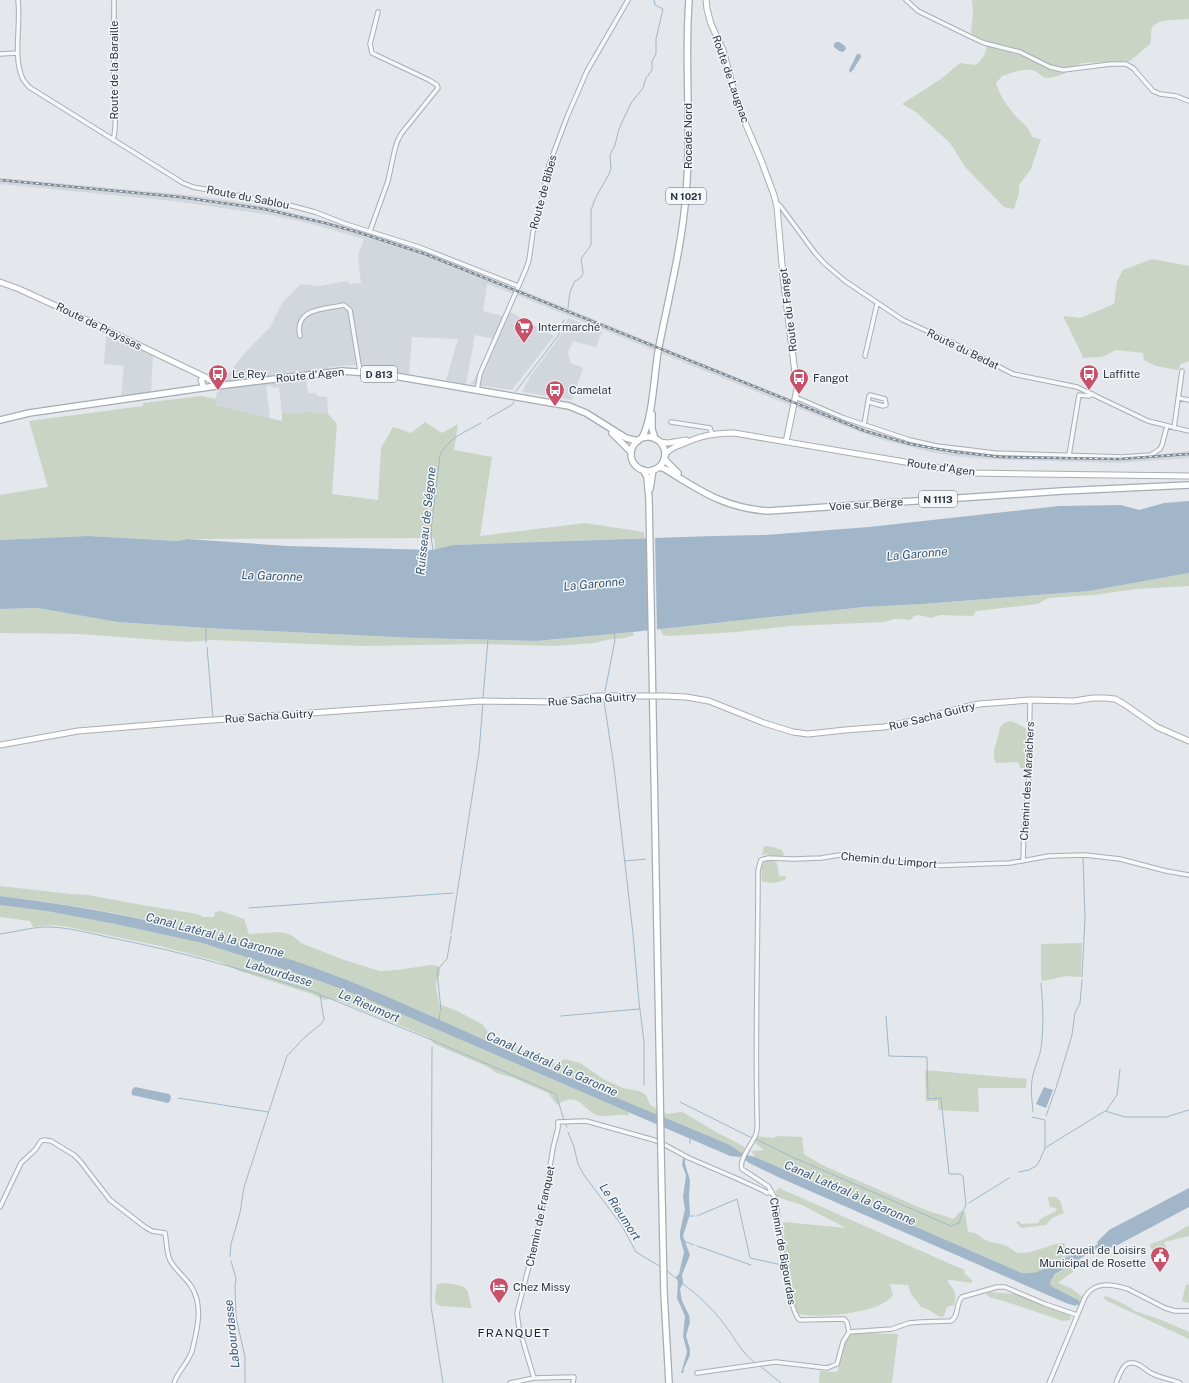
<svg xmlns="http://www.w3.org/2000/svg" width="1189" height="1383" viewBox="0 0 1189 1383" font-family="'Public Sans',sans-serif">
  <rect width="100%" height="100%" fill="#e4e7eb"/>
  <!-- built -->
  <path fill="#d2d6dd" d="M0 178 189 195 226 200 265 206 340 225 396 242 431 255 515 289 513 294 487 284 483 311 503 316 510 312 554 336 512 390 470 384 473 382 494 339 475 335 466 384 446 380 458 339 412 337 409 374 356 365 341 366 327 367V378L306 380 308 393H316L317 396 327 397 328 414 311 412 282 413 279 387 274 388 269 385 266 386 270 418 214 405 217 392 223 381 242 356 270 327 282 303 301 284 319 286 348 281 349 284 361 283 358 255 364 239 312 224 271 215 174 201 0 184Z
    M519 289 793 400 792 406 517 295Z
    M568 318 602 331 596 347 573 341 568 352 571 363 583 368 572 400 522 392 531 375 559 338Z
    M112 336 153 355 151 392 121 396 124 366 104 364 106 337Z
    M796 401 868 430 917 444 955 451 1017 456 1114 458 1136 457 1189 451V458L1118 463 986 459 954 456 930 452 876 438 795 407Z"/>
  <!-- green -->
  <path fill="#cad4c5" d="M972 0H1189V19C1180 20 1156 18 1152 28 1150 33 1152 39 1150 44L1130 61 1082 63C1071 68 1061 78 1048 78 1043 78 1039 73 1035 71 1025 67 1011 73 1002 76L996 83C998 92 1008 108 1014 114 1021 122 1029 126 1032 137L1041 139 1031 169 1019 185V193L1014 209 1004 207 966 168 950 143 916 112 902 104 941 79 960 63 975 65C984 59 987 52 987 41L971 34 973 11Z
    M1152 259 1189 266V361L1181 364 1178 370 1156 366 1144 360 1143 353 1116 350 1102 357 1082 358V355L1063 316 1080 318 1114 304 1117 281 1123 270Z
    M202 396 216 399 215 405 282 421V413L311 412 328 414 337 424 332 494 378 500 381 448 393 427 411 433 425 422 442 433 458 424 454 450 492 457 480 536 585 523 644 532V538L453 545 435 550 434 538 187 539 178 541 88 536 0 540V495L48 487 29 421 143 406V403Z
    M1189 573V586L1136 589 1093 595 1049 598 1037 604 976 611 973 616 940 615 931 618 919 615 914 616 910 620C898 619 897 617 885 622L791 626 736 632 669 636 663 635 660 629 864 607 923 604 1089 591Z
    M38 608 117 622 206 628 416 638 536 641 633 632 634 635 625 638 612 639 594 643 555 646 477 644 361 646 213 640 187 642 79 634 0 633V609Z
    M1010 721 1016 723 1027 729 1026 765 1025 768H1020L1019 763 1017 762 996 763 994 757V750L999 733 1000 727 1004 723Z
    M764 846 773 847 782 850 784 855 782 857 765 854 762 855Z
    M765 860 774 861 777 863 779 875 780 876H786V879C779 883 769 884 762 881L761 866Z
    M0 886 71 894 88 895 142 905 197 914 204 917H214L215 912 221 911 244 919 249 934 279 932 288 934 293 936 301 943 344 960 380 971 397 970 431 965 438 966C444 973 437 976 436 984 436 990 438 998 439 1004L455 1010 482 1024 491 1036 555 1064 565 1059 580 1063 605 1080 623 1088 639 1091 646 1095 650 1105 667 1114 681 1112 684 1113 718 1133 743 1146 745 1149 743 1154 730 1145C661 1115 590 1088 522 1057 446 1023 368 985 289 959 216 935 141 916 66 905 44 901 22 899 0 896Z
    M0 905 44 910 115 924 202 943 317 980 362 997 629 1112 628 1116C620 1113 611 1117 602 1116 584 1115 581 1088 557 1105L548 1093 511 1077 497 1073 486 1066 434 1044 428 1037 340 1001 329 999 324 1000 312 994 239 971 220 962 160 946 68 927 52 925 33 927 30 921 0 917Z
    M1082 943 1081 977 1066 976 1044 981 1041 980V944Z
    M925 1070 1027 1079 1026 1088H978L979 1112 938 1110V1101H926Z
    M757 1136 773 1138 778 1136 802 1137 804 1154 822 1165 928 1211 954 1219 960 1211 965 1212 968 1232C978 1232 978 1236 985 1240 991 1243 1000 1243 1006 1246 1011 1247 1013 1252 1019 1253 1035 1254 1049 1243 1065 1243L1064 1246 1073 1249 1076 1254C1057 1259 1042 1276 1022 1273L755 1157 751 1151 764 1150 755 1143Z
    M779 1188 955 1266 965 1270 964 1273 973 1281 971 1283 951 1280 947 1281C955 1291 957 1292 954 1305L947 1307 944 1316 940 1317 929 1310 921 1307 911 1294 908 1285 890 1284 893 1295C883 1313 818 1319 799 1314 788 1304 785 1241 783 1223L784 1222 846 1228 802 1205 777 1197 776 1191Z
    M1048 1197H1056L1060 1201 1064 1213 1052 1218 1046 1225 1021 1228 1016 1222 1019 1221 1022 1224 1038 1223C1042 1215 1051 1215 1057 1210L1055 1208 1050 1207Z
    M1187 1226H1189V1236L1164 1242 1169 1255 1168 1259C1160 1256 1152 1254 1150 1245 1154 1242 1157 1242 1162 1240 1170 1236 1180 1231 1187 1226Z
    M1079 1258 1082 1263C1076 1272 1065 1276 1058 1283L1071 1288 1083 1298 1080 1302 1051 1286 1050 1282C1055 1270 1071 1267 1079 1258Z
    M444 1283C451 1284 465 1284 468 1292 470 1298 469 1301 472 1308L441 1306 436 1304 435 1297 437 1284Z
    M1186 1284 1189 1285V1303L1182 1301Z
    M987 1292 1016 1294 1069 1315 1071 1318 1070 1320 1063 1321 1007 1302 989 1297 986 1294Z
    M1103 1296 1109 1297 1126 1305 1135 1311 1161 1320 1187 1331 1189 1332V1339L1105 1300Z
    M856 1333 898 1334 892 1383H819L820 1371 836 1372 838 1371C841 1359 842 1336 856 1333Z"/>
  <!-- water -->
  <path fill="#a1b7c9" d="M836 42H839L845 46 846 49 843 52 839 51 834 47V44Z
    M857 54H860L861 57 853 70 850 73 849 70Z
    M1189 501V573L1089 591 923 604 864 607 633 632 536 641 416 638 206 628 117 622 38 608 0 609V540L88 536 178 541 187 539 287 546 433 550 453 545 713 536 765 535 869 527 1059 506 1121 505 1139 510 1164 503Z
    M0 896C98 908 194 927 289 959 368 985 446 1023 522 1057 590 1088 661 1115 730 1145L743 1154 755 1157 1022 1273C1042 1276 1057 1259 1076 1254L1077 1256 1098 1244 1097 1242 1109 1230 1189 1188V1207L1114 1247 1102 1249 1099 1247 1055 1274 1050 1282 1051 1286 1078 1300 1080 1302 1079 1306 1077 1304 1076 1306 1066 1303 778 1177 749 1163 741 1157 730 1156 362 997 317 980 202 943 115 924 47 911 0 905Z
    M135 1087 169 1094 171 1097 170 1101 168 1103 132 1095C131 1091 132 1089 135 1087Z
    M1044 1087 1053 1090 1046 1108 1036 1104Z
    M683 1158 685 1159V1164L690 1180 689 1198 690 1214 683 1236 690 1255 682 1275 683 1283 680 1289 682 1301 689 1315 690 1322 686 1336 690 1349V1355L684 1368 683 1373H681L687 1352 683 1336 685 1316 677 1298 678 1282 676 1277 679 1274 684 1252 680 1238V1232L685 1209 683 1197 686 1175 682 1165Z"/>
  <!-- pier -->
  <path fill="#e4e7eb" d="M647 536H655L657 631 649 632Z"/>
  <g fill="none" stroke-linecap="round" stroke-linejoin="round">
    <!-- stream -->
    <path stroke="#a1b7c9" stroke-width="1" d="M568 308 570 292 575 281C587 276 582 270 581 259L591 245V210L596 197 609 174 611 168 610 155 615 145 619 129 631 103 643 88 646 78 652 70V61L656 54V39L663 9 655 5 654 0
      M516 391 558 336 564 320
      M487 419 512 405 514 402
      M433 550 431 536 432 521 440 455C447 439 467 431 481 423
      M206 642V629
      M207 647 213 718
      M605 691 615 640 614 632
      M483 698 488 639
      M604 701 614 767 633 934 639 1002 644 1042V1085
      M625 861 646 859
      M249 908 453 893
      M451 933 479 752 483 702
      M0 934C16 932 36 926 51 927 73 928 96 935 117 939 186 953 253 972 320 994L324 1020 321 1024 305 1037 287 1056 244 1187 240 1213 231 1244 230 1256
      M1082 977 1085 918 1083 857
      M321 995 432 1040 556 1094 564 1120
      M441 1010 437 972 438 969 447 959 451 936
      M561 1016 639 1009
      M439 1020 440 1013
      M432 1047 431 1306 443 1383
      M178 1098 268 1112
      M680 1102 752 1138
      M1106 1111 1117 1095 1120 1069
      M1033 1112C1032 1100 1030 1087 1033 1075 1035 1066 1040 1057 1041 1048 1044 1027 1043 1005 1041 983
      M1046 1116 1056 1088 1072 1035 1075 1013 1080 1003 1082 980
      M1032 1117 1045 1120V1148
      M565 1123 567 1127
      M568 1132 574 1147 578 1164 584 1175 622 1226 636 1252 661 1267
      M756 1139 790 1156 944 1223 951 1226 959 1223 963 1211 966 1205 963 1176 960 1174H949L941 1098 928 1099 927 1057 889 1056 886 1016
      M690 1143V1138
      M1019 1172 1029 1170 1036 1166 1039 1162 1045 1148 1105 1111 1125 1117H1166L1189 1110
      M969 1203 1009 1178
      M689 1216H694
      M697 1216 737 1199 750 1258 782 1265
      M684 1241 694 1245
      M697 1246 751 1265
      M231 1261 236 1278 235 1286 236 1317 245 1357V1383
      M665 1269 678 1280
      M682 1283C698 1295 713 1309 724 1324 735 1338 741 1352 755 1363
      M760 1366 781 1383"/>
    <defs>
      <path id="street" d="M18 0C21 24 13 56 22 77 23 81 27 84 29 87L183 183 193 187 285 204 315 212 346 224 419 247 518 286
        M906 0 918 11 967 35 984 43 1020 52 1050 67 1063 70 1111 64H1126L1133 68 1153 91 1160 94 1176 96 1189 101
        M0 54 17 53
        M113 140C118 126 114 94 114 78 113 52 114 26 114 0
        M776 202 781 207 815 253 825 264 845 281 903 320 951 342 1013 374 1077 387 1148 421 1189 431
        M370 231 388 181 394 153 397 142 401 134 438 88 437 85 429 80 372 53 370 44 378 12
        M300 336C294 308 324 309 344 305L350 310 360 371
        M865 356 877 304
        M477 390 480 374 526 269 529 260 533 232 540 208 549 165 567 117 587 71 628 0
        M795 397 844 418 910 440 937 446 995 453 1123 457 1151 455 1160 449 1162 445 1167 426
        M1179 398 1189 400
        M671 422 710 428 712 434
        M864 425 869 396 870 395 885 399 886 405 883 406 869 402
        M1174 428 1182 371
        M1069 455 1079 395 1089 396 1093 394
        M1023 861 1024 827 1029 777 1030 700
        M0 1207 21 1163 35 1150 41 1141 44 1140 51 1141 74 1155 80 1161 110 1200 145 1227 152 1231 165 1233C167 1242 166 1252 170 1260 175 1270 185 1277 191 1286 204 1306 197 1330 192 1351 188 1363 178 1371 174 1383
        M849 1332 847 1322 844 1319 800 1320C787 1312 779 1218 775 1198L768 1186 742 1169C738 1160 753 1143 756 1134 758 1128 757 1122 757 1116 755 1034 758 953 758 871L760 863 761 860 768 858 794 859 821 858 840 855 925 866 1010 863 1049 856 1085 855 1120 859 1166 871 1189 875
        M697 1373 767 1363 776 1362 827 1368 837 1364 843 1342 849 1332 892 1329 909 1323 921 1322 951 1321C960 1315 955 1304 962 1297L997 1287H1005L1045 1304 1077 1315
        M534 1378 519 1328 517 1313 537 1234 549 1172 553 1148 558 1128V1122L586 1121 654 1140 665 1145 689 1158 738 1179 764 1191 767 1193 772 1192
        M510 1383 534 1378 574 1377 573 1383
        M1049 1383 1085 1297C1094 1281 1112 1284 1128 1289L1165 1308 1175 1311H1189
        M1116 1383C1121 1371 1125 1356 1141 1366 1144 1368 1147 1371 1151 1373 1160 1378 1171 1379 1180 1383"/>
      <path id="secondary" d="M706 0 707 9 711 24 723 50 738 106 761 160 774 195 777 207 783 276 797 389 786 442
        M0 282 19 289 78 316 205 377
        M204 388 201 380 205 377 212 381 215 386
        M660 442 668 443 686 440
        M665 455C669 449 674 447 680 445 700 436 713 433 734 433L970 473 1189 476
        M665 696 686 697 709 701 764 723 793 732 808 734 845 730 884 727 922 719 961 708 979 704 1030 700 1074 701 1093 698H1105L1115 699 1124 704 1157 727 1189 741
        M0 745 78 731 199 721 480 701 558 702 598 696H643"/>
      <path id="primary" d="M652 414V429L655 439
        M0 420 29 413 209 387 342 371 383 374 569 406 586 413 626 438 638 441
        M612 433 631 452
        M631 454a17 17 0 1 1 34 0a17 17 0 1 1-34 0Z
        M642 438C653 417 654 376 658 352 668 299 682 247 686 194 692 129 684 65 689 0
        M664 459 678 473
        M659 467 665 469C701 491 724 508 768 511L1062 491 1189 485
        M643 470 647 477 649 499 660 1091
        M650 489 653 470
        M661 1151 664 1293 669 1383"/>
    </defs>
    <!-- street casing -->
    <use href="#street" stroke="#a9aeb5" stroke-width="5.5"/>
    <!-- secondary casing -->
    <use href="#secondary" stroke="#a9aeb5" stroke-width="7"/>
    <!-- primary casing -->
    <use href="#primary" stroke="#a4acb6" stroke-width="8"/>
    <!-- street -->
    <use href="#street" stroke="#f6f8f9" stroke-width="3.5"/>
    <!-- secondary -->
    <use href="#secondary" stroke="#fff" stroke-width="5"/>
    <!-- primary -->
    <use href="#primary" stroke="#fff" stroke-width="5.5"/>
    <defs>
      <path id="rail" d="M0 180 180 197 264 209 325 223 357 232 425 254 865 431 910 444 932 448 956 452 1001 457 1119 459 1189 454"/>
    </defs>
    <!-- rail casing -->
    <use href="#rail" stroke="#7e8894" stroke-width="2.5"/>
    <!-- rail -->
    <use href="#rail" stroke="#f4f6f8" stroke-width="1" stroke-dasharray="3" stroke-linecap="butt"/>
    <defs>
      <path id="secondary-bridge" d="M643 696H665"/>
      <path id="primary-bridge" d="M660 1091 661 1151"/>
    </defs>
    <!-- secondary-bridge casing -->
    <use href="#secondary-bridge" stroke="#a9aeb5" stroke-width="7" stroke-linecap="butt"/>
    <!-- primary-bridge casing -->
    <use href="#primary-bridge" stroke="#a4acb6" stroke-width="8" stroke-linecap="butt"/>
    <!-- secondary-bridge -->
    <use href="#secondary-bridge" stroke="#fff" stroke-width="5"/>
    <!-- primary-bridge -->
    <use href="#primary-bridge" stroke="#fff" stroke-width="5.5"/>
  </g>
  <!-- icons -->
  <defs>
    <symbol id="supermarket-pin" viewBox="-11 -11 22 30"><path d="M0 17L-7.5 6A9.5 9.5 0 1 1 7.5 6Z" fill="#c8516a" stroke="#f4f6f8"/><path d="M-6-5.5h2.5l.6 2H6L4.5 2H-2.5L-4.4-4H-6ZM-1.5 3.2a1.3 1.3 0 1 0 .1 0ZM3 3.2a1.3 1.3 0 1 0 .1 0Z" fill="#fff"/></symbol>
    <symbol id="bus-pin" viewBox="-11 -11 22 30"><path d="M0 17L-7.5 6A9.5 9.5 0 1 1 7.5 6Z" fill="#c8516a" stroke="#f4f6f8"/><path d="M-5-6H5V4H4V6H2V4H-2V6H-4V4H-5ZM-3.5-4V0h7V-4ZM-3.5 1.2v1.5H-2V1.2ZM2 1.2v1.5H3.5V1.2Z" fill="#fff"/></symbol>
    <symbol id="civic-pin" viewBox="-11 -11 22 30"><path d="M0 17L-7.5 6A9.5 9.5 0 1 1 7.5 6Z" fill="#c8516a" stroke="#f4f6f8"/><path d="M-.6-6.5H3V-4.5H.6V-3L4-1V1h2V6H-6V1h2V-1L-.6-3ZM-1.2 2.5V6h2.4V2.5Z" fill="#fff"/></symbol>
    <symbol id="hotel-pin" viewBox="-11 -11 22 30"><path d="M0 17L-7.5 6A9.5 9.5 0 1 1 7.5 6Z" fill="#c8516a" stroke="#f4f6f8"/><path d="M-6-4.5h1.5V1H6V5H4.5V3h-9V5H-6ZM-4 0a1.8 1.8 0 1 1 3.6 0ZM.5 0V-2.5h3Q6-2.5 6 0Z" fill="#fff"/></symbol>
  </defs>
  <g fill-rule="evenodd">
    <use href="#supermarket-pin" x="513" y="316" width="22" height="30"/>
    <use href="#bus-pin" x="207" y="363" width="22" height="30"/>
    <use href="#bus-pin" x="1078" y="363" width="22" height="30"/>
    <use href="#bus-pin" x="788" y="367" width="22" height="30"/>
    <use href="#bus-pin" x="544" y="379" width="22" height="30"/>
    <use href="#civic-pin" x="1149" y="1245" width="22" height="30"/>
    <use href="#hotel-pin" x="488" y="1276" width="22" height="30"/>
  </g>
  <g text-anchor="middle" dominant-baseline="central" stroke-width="3" stroke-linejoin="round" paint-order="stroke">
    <!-- shield labels -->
    <g fill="#f4f6f8" stroke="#687079" stroke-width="1">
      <rect x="666" y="188" width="40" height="16" rx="3"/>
      <rect x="361" y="366" width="36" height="16" rx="3"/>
      <rect x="919" y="491" width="38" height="16" rx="3"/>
    </g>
    <g font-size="10" font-weight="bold" fill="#2c3643">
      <text x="686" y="196">N 1021</text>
      <text x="379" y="374">D 813</text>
      <text x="938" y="499">N 1113</text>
    </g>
    <!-- street labels -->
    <g font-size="11" fill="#2c3643" stroke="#f4f6f8">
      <text transform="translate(114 70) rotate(-90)">Route de la Baraille</text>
      <text transform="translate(731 79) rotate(71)">Route de Laugnac</text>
      <text transform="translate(688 136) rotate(-90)">Rocade Nord</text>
      <text transform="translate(543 192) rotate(-75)">Route de Bibes</text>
      <text transform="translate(248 197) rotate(11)">Route du Sablou</text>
      <text transform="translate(788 310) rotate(-97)">Route du Fangot</text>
      <text transform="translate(99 326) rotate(26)">Route de Prayssas</text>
      <text transform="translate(963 349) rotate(26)">Route du Bedat</text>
      <text transform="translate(310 375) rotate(-6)">Route d'Agen</text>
      <text transform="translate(941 467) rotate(8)">Route d'Agen</text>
      <text transform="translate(866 504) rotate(-4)">Voie sur Berge</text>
      <text transform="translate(592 699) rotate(-4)">Rue Sacha Guitry</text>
      <text transform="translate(269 716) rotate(-4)">Rue Sacha Guitry</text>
      <text transform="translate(932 716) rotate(-14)">Rue Sacha Guitry</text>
      <text transform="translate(1027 781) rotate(-87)">Chemin des Maraîchers</text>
      <text transform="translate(889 860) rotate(5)">Chemin du Limport</text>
      <text transform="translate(540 1216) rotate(-78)">Chemin de Franquet</text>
      <text transform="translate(783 1251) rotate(80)">Chemin de Bigourdas</text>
    </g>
    <!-- poi labels -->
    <g font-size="11" fill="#2c3643" stroke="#f4f6f8" text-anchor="start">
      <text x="538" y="327">Intermarché</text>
      <text x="232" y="374">Le Rey</text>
      <text x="1103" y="374">Laffitte</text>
      <text x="813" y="378">Fangot</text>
      <text x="569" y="390">Camelat</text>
      <text x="1146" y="1250" text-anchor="end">Accueil de Loisirs<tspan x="1146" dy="13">Municipal de Rosette</tspan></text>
      <text x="513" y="1287">Chez Missy</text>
    </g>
    <!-- water labels -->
    <g font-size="12" font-style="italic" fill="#385774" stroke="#f4f6f8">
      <text transform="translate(426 521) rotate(-84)">Ruisseau de Ségone</text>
      <text transform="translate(917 554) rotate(-5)">La Garonne</text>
      <text transform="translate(272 576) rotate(2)">La Garonne</text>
      <text transform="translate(594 584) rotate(-5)">La Garonne</text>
      <text transform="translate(215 935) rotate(15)">Canal Latéral à la Garonne</text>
      <text transform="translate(279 973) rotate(17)">Labourdasse</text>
      <text transform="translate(369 1006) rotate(23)">Le Rieumort</text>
      <text transform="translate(552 1064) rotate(24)">Canal Latéral à la Garonne</text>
      <text transform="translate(850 1193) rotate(24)">Canal Latéral à la Garonne</text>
      <text transform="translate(620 1212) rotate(57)">Le Rieumort</text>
      <text transform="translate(232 1334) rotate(-96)">Labourdasse</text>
    </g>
    <!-- neighbourhood labels -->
    <g font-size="12" letter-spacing="1" fill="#1e2734" stroke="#f4f6f8">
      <text x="514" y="1333">FRANQUET</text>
    </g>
  </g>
</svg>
